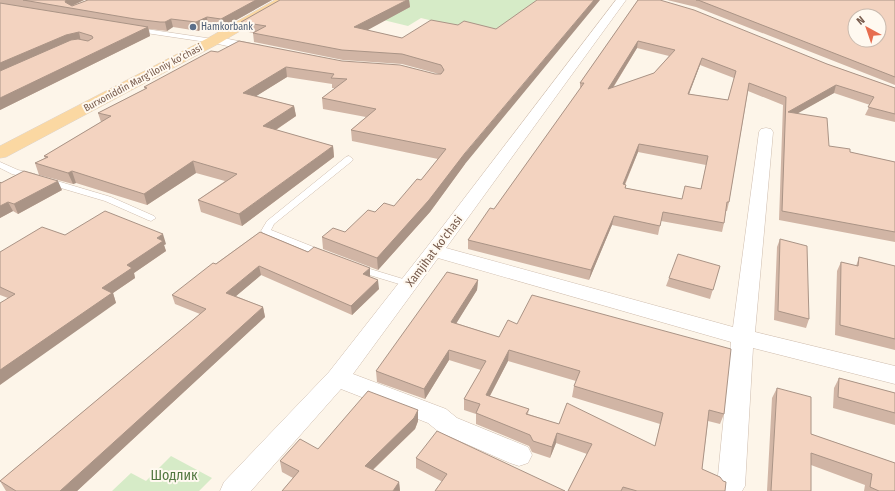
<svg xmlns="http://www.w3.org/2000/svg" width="895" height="491" viewBox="0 0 895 491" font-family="'Fira Sans Condensed',sans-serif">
  <rect width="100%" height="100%" fill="#fdf5e9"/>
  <!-- green -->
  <path fill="#d6ebc7" d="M391 0H541L494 36 421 18 408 26 371 17Z
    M171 456 212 478 199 491H112L131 473 146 481Z"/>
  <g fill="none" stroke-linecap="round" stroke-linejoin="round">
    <defs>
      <path id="lane" d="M146 29 213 39 216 41 213 43 146 33H136L133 31 136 29Z
        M349 156 353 159 352 161 274 224 271 230 326 252 327 254 326 256H318L263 233 261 231 267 221 346 157Z
        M0 162 18 170 35 174 36 176 32 179 12 174 0 168Z
        M47 178 111 197 154 216 156 218 151 221 148 220 105 201 44 183 43 181Z
        M357 265 413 282 414 284 413 286 409 287 353 270 352 268Z"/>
      <path id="street" d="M616 0H626L446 248 733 327 759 132 761 129 766 128 771 129 773 132 755 332 895 366V384L753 348 745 486 742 491H720L717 486 731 342 438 258 353 374 446 409 457 418 528 447 532 455 528 463 519 466 510 463 439 432 428 423 341 389 251 491H220L224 482 329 372 427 247Z
        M213 36 259 45 263 46 265 49 263 52 259 53 209 42 207 40 209 38Z"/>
      <path id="primary" d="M275 0H290L288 3 218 44 6 157 0 158V146L208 38Z"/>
    </defs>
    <!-- lane casing -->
    <use href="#lane" stroke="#cfbdae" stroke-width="1"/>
    <!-- street casing -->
    <use href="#street" stroke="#cfbdae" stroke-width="1"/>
    <!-- primary casing -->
    <use href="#primary" stroke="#dcd4d0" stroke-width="1"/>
    <!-- lane -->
    <use href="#lane" fill="#fff" fill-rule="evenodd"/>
    <!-- street -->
    <use href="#street" fill="#fff" fill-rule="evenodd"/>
    <!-- primary -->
    <use href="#primary" fill="#fbd8a2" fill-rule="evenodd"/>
  </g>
  <!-- wall -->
  <path fill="#d1b5a5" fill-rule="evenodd" d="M0 0H84L72 6 88 0H272L222 28 208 26 198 31 173 27 167 31 149 29 150 36 0 110Z
    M280 0H409L410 7 366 30 402 38 458 25 465 164 430 212 378 270 323 249 322 237 345 232 375 212 394 206 421 180 438 159 352 141 351 130 366 117 323 109 322 98 335 88H332V84L287 77 256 96 294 106 296 116 276 130 333 146 334 157 242 226 201 212 198 200 225 181 196 173 147 205 76 183 73 184 39 175 35 163 45 158 44 156 101 122 98 113 145 89 144 87 218 52 342 61 435 74H439L402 64 343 60 254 42 253 33H254L243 31 241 22Z
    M638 0 827 64 895 88V122L865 115 870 105 834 93 797 113 829 146 850 152 895 162V242L779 220 783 105 748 91 729 202 727 211H726L724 223 722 232 661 221 658 235 612 225 589 280 468 249V240L494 209 580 89V83ZM637 48 669 56 654 73 613 88ZM700 65 734 78 728 100 689 94ZM638 152 706 165 701 189 682 199 626 188 625 185Z
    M667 0H895V85L696 7Z
    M0 182 62 190 18 214 13 211 0 218Z
    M260 232 370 277 379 289 352 315 261 275 236 296 263 307 265 317 77 491H6L0 481 200 314 175 304 172 295Z
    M65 235 166 244 164 245 166 251 134 273 135 278 113 293 116 303 8 298 0 295V252Z
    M780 239 809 319 806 328 774 320 777 247Z
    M859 257 895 266V350L835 335 837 271 841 262 856 266Z
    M720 266 710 299 666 286 669 278Z
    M478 280 477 290 456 323 499 337 517 324 724 414 720 424 708 421 702 469 725 491H568L587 454 556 443 550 458 532 452 529 446 476 424V414L464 410V399L481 370 449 360 425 399 377 382 376 371ZM508 361 576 381 574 386 572 397 660 424 655 446 559 424 528 414 529 409 490 396Z
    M839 378 895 393V428V425L833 408 834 388Z
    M777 388 811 434 895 463V491H864L865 485 811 465V491H767L772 398Z
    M418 410V421L415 429 373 470 399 482 400 491H282L293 478 282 472 280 461 318 449Z
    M416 458 565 491 441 481 416 468Z"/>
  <!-- shaded-wall -->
  <path fill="#aa9486" d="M66 0H84L69 7 65 2Z
    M256 0H272L222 28 221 19Z
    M407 0H409L410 7 355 37 354 27Z
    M594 0H600L465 164 430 212 378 270 377 258Z
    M207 17 208 26 198 31 196 22Z
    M171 19 173 27 167 31 165 22Z
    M148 27 150 36 0 110V98Z
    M79 32 81 42 0 74V63L66 35Z
    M638 41 637 48 607 97 608 89Z
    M702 58 700 65 686 102 688 94Z
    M286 67 287 77 245 103 243 93Z
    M836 85 834 93 786 120 788 112Z
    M294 106 296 116 265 137 263 126Z
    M639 144 638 152 621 193 623 184Z
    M333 146 334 157 242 226 239 214Z
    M193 161 196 173 147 205 144 194Z
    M72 171 76 183 73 184 68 173Z
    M58 181 62 190 18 214 14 204Z
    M8 202 13 211 0 218V206Z
    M614 216 612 225 589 280 591 270Z
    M163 234 166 244 164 245 166 251 134 273 135 278 113 293 116 303 0 385V370L127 265 157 238Z
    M259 266 261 275 229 302 226 293Z
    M370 268V277L363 274Z
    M378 280 379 289 352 315 351 306Z
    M478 280 477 290 451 332V322Z
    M263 307 265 317 77 491H60Z
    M449 350V360L425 399 424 389Z
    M509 350 508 361 485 405 486 395Z
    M418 410V421L415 429 366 476 365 466Z
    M557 433 556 443 550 458 552 447Z
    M399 482 400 491H393Z"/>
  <!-- building -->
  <path fill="#f3d3c0" stroke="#aa9486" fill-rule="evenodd" d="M23 0H66L65 2 72 6 88 0H256L221 19 207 17 196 22 171 19 165 22H160L135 19Z
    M280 0H407L354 27 402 38 431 20 458 25 464 21 496 29 537 0H594L465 153 429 200 377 258 322 237 333 228 345 232 368 210 375 212 384 203 394 206 417 179 421 180 446 149 351 130 376 109 322 98 347 79 331 78 334 74 286 67 243 93 294 106 263 126 333 146 239 214 198 200 237 174 193 161 144 194 72 171 68 173 35 163 48 157 44 156 111 116 98 113 147 88 144 87 211 51 218 52 239 41 342 61 400 65 435 74H441L444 70 441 65 402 54 342 50 253 33 266 26 241 22Z
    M638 0H660L694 10 827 64 895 88V114L868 107 874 97 836 85 788 112 827 118 829 146 850 149V152L895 162V232L782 211 786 97 749 83 729 202H727L724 223 663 212 660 226 614 216 591 270 468 240 490 208 494 209 584 83H580ZM638 41 675 50 654 73 608 89ZM702 58 736 71 728 100 688 94ZM639 144 708 156 701 189 685 186 682 199 625 188 626 185 623 184Z
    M696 0H895V77L698 0ZM855 16H879V40H855Z
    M0 3 148 27 0 98V71L71 40 78 39 88 41 93 38 92 36 79 32 66 35 0 63Z
    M24 171 58 181 14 204 8 202 0 206V182L1 183Z
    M105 211 163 234 157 238 163 241 127 265 132 268 102 288 112 293 0 370V303L15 294 0 287V252L42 227 65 235Z
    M260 232 308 252 314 247 370 268 363 274 378 280 351 306 259 266 226 293 263 307 60 491H16L0 481 206 309 172 295 213 263 216 264Z
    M780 239 807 246 809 319 778 311Z
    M678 254 720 266 713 290 669 278Z
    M859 257 895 266V339L840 325 841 262 858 266Z
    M447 272 478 280 451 322 499 337 508 320 517 324 532 295 731 349 724 414 709 410 702 469 720 477 723 481 726 482 725 491H637L623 487 621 491H568L592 444 557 433 552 447 533 441 530 435 476 413 480 404 464 399 486 361 449 350 424 389 376 371ZM509 350 580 371 574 386 663 413 655 446 567 403 559 424 526 414 529 409 486 395Z
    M839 378 895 393V413L838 397Z
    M777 388 811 397V434L895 463V491H879L870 487 872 474 811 453V491H771Z
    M368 391 418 410 414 418 365 466 399 482 393 491H282L299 471 280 461 300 439 318 449Z
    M437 431 565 491H435L447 474 416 458Z"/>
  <!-- markers -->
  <circle fill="#5c6f8a" stroke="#fff9f0" stroke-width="1.5" cx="193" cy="27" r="4"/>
  <g text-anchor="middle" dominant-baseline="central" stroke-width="4" stroke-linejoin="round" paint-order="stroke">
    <!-- far-service labels -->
    <g font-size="10" fill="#4e5e75" stroke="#fff9f0" text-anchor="start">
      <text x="201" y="27">Hamkorbank</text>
    </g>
    <!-- far-street labels -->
    <g font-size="10" fill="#785b4c" stroke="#fff9f0">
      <text transform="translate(143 78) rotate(-28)">Burxoniddin Marg’iloniy ko’chasi</text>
    </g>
    <!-- street labels -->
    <g font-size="12" fill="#785b4c" stroke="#fff9f0">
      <text transform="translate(434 251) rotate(-53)">Xamjihat ko'chasi</text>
    </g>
    <!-- near-park labels -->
    <g font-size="14" fill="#527841" stroke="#fff9f0">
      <text x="174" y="475">Шодлик</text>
    </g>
  </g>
  <!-- north arrow -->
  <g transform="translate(867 28) rotate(320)"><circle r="19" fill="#fff9f0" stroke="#c9baae"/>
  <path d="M0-3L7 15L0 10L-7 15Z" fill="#e76d4e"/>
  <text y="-6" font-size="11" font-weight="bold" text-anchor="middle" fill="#785b4c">N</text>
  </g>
</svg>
